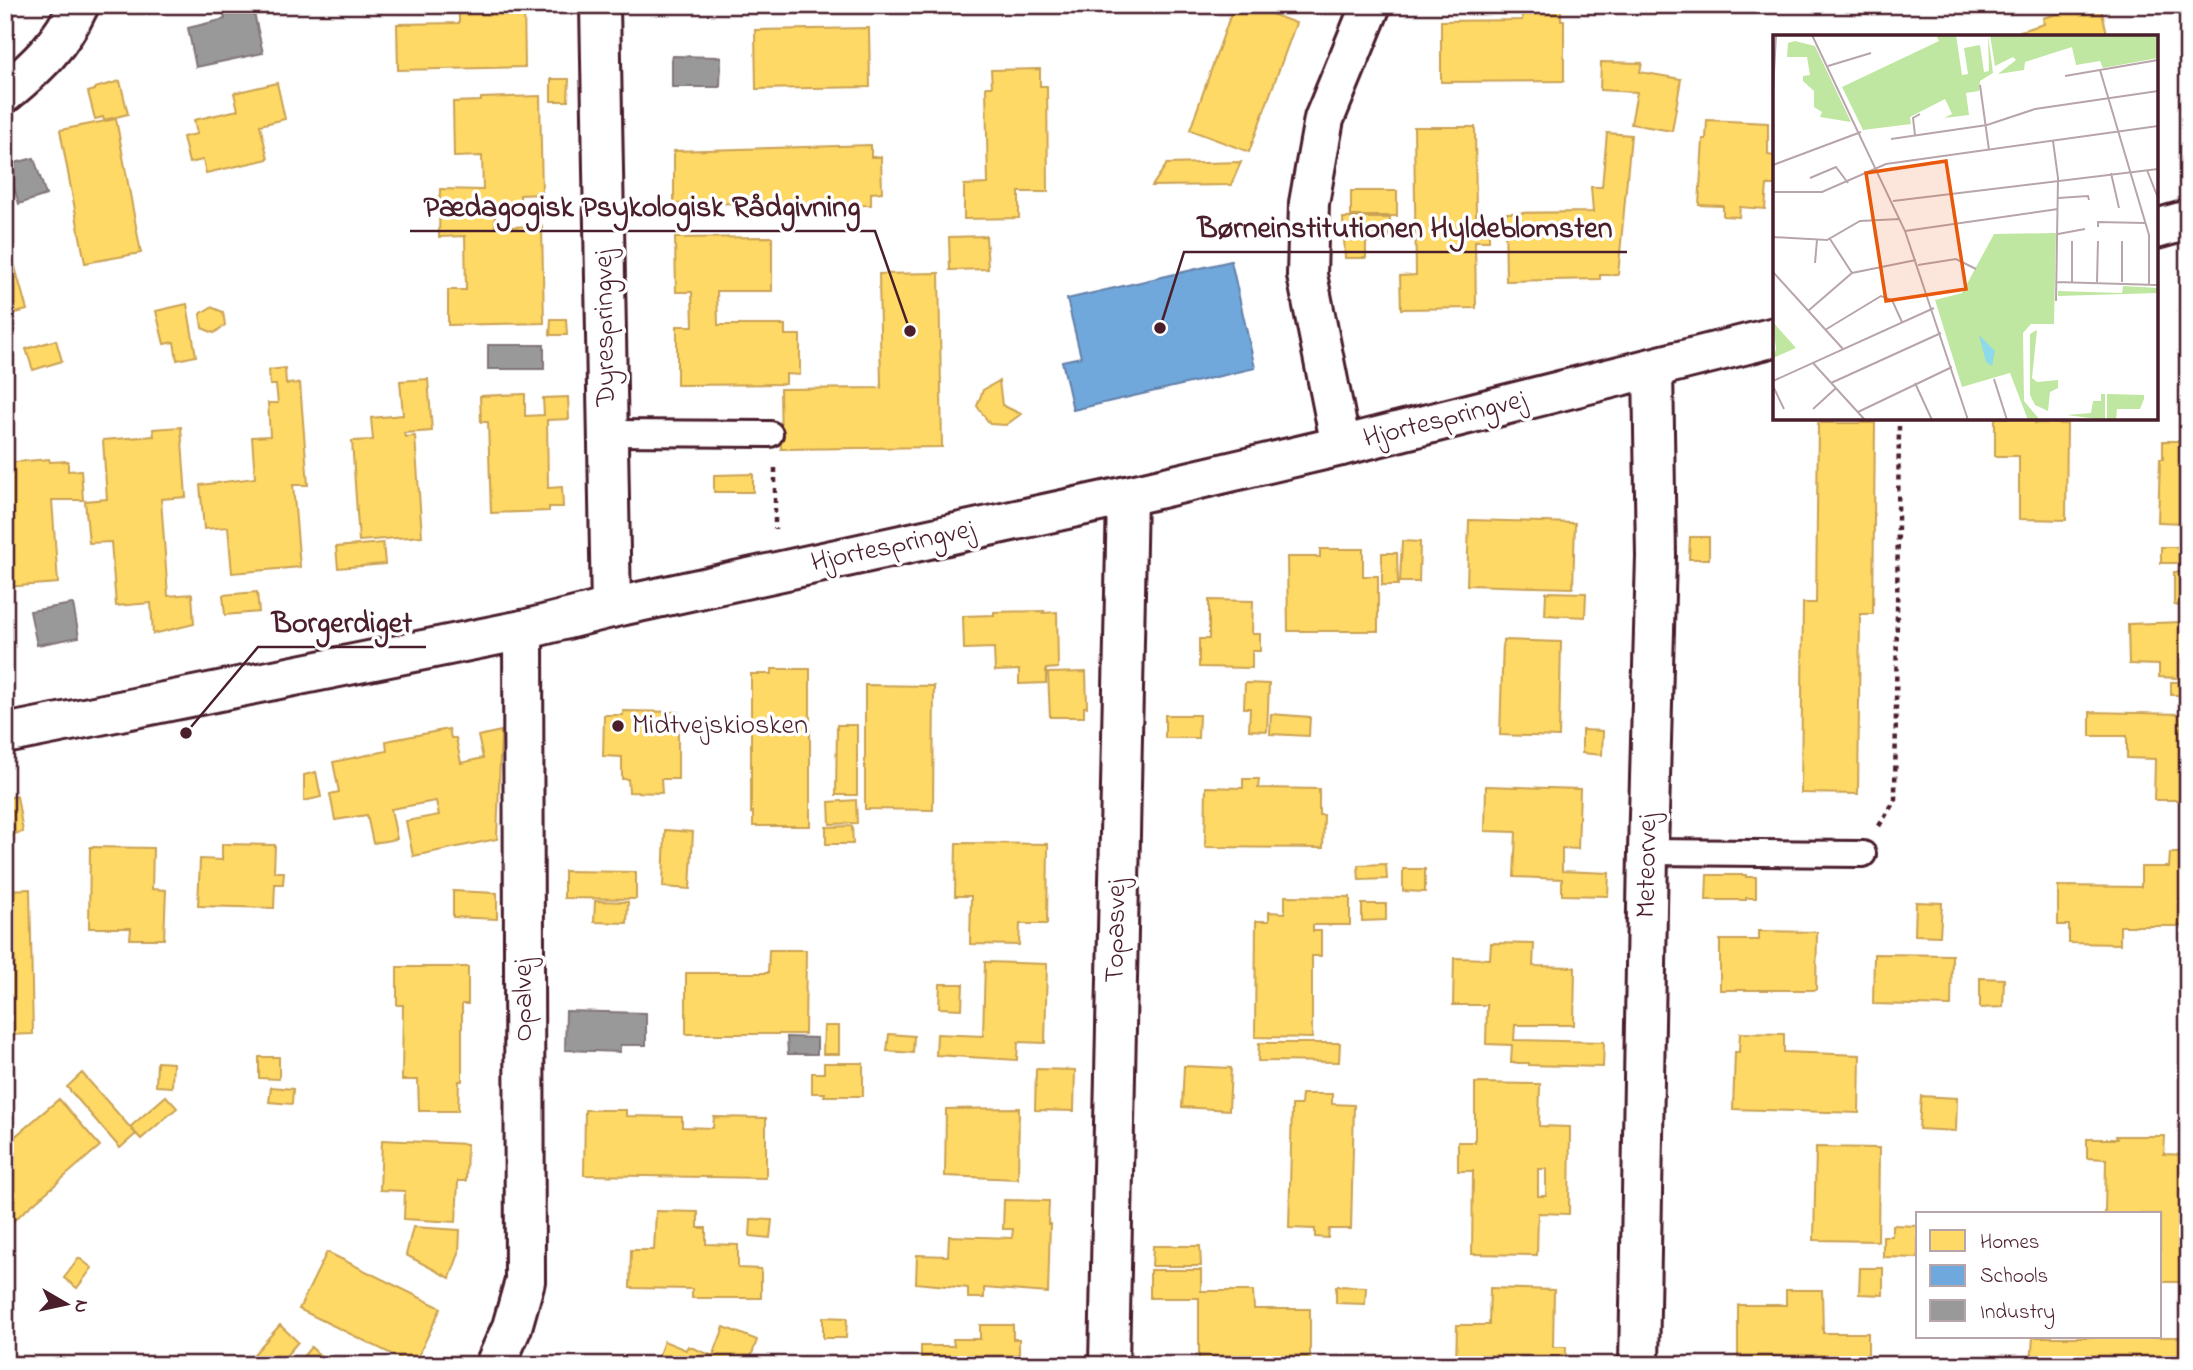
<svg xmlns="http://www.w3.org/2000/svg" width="2193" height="1370" viewBox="0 0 2193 1370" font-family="'Indie Flower',sans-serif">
  <rect width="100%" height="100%" fill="#fff"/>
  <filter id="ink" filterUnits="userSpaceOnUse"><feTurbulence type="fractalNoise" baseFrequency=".0143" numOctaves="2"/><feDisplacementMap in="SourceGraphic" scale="14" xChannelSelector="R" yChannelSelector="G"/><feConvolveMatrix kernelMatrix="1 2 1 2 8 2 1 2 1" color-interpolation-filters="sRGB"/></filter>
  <g filter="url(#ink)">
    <!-- homes -->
    <path fill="#ffd966" stroke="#c9a154" stroke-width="2" fill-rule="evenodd" d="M459 5H524L525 67 398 70 397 24 459 23Z
      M1234 5H1247L1296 23 1249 152 1190 130Z
      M1522 5H1561V20H1564V81L1441 82V21L1522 20Z
      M2058 5H2100L2108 37H2022L2020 31 2044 24 2043 18 2060 13Z
      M869 28 870 87 756 89 755 30Z
      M1601 62 1642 63 1640 72 1681 79 1672 131 1631 124 1637 92 1600 90Z
      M1040 69V86H1047L1048 192H1019V218L964 219V185L988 184 986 87H992L991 70Z
      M551 79H569L568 101H551Z
      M120 81 128 114 104 120 103 117 95 119 88 92 95 90V88Z
      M277 83 285 119 260 125 268 159 206 173 203 160 189 163 183 137 197 134 194 120 238 110 234 93Z
      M540 96 542 194 520 195V211H495V227L542 226 544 323 448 325V290H466L465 236 439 237 440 189 483 190 482 156 454 157 453 102 481 101V98Z
      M116 119 141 253 85 263 60 130Z
      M1707 120 1768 123V155L1775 156V185H1767L1765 209 1740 207 1739 217 1723 216V206L1699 205 1703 139H1706Z
      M1414 127H1475L1476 218H1489V241H1475L1476 308 1401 309 1400 276 1416 275Z
      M1607 133 1631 135 1618 275H1600V279L1506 281 1505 213 1593 212 1591 187H1602Z
      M871 145V157H881L882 192 871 193V205L758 207V203L674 204V151Z
      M1241 162 1231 185 1152 186 1167 164Z
      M1351 191H1397V216H1351Z
      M1343 218H1390L1389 242H1366V258H1345Z
      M5 231 27 310 5 316Z
      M986 236 988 269 950 270 949 237Z
      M772 237V291H717L718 325H785V335H800V375L786 374V384L677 385V326H693L692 292H676L675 238Z
      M939 273 942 447 781 449 780 389 881 388 879 274Z
      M187 304 196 356 177 360 174 342 164 344 156 311Z
      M211 307 223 312 225 325 214 333 202 328 200 314Z
      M551 319H566L567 335H550Z
      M56 340 62 361 33 370 26 349Z
      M285 368 286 384 300 383 308 485H293L300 567 232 573 228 527 204 529 200 485 255 478 252 437 270 436 268 403H278L276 385H270L269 370Z
      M428 379 432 431 404 433 405 437 415 436 422 536 359 541 352 441 373 440 371 418 403 415 400 381Z
      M999 381 1002 405 1021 414 1006 425 990 424 977 406 983 390Z
      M525 394V416L544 415 543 398 568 397 569 419 547 420 548 488 562 487 563 507H549V511L491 513 488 422H481L480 396Z
      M1995 418H2035V423L2067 424 2066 520 2019 519V456H1995Z
      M1818 423H1875L1873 614H1860L1858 794 1801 793 1803 603H1816Z
      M181 427 186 497 161 499 168 596 192 594 194 624 153 634 151 603 116 606 111 542 89 543 85 501 107 499 103 440 154 436 153 429Z
      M2163 441H2188V523L2158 522 2160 459H2163Z
      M49 459 50 462 68 461V471L81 470 83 500H52L58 583 5 587V463Z
      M753 474V492H714V475Z
      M1469 520 1575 523 1573 588 1467 585Z
      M1690 537H1709V559H1689Z
      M1402 541 1420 542 1419 582H1400Z
      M383 543 385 564 338 568 336 547Z
      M2161 547H2188V800H2154L2155 759 2127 758V736H2090V712L2182 714V695H2171V682H2179V678L2159 677V665L2129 664 2128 624 2182 622V606L2174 605V572H2183V563H2161Z
      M1320 549H1363V576H1378V631H1288L1287 557H1320Z
      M1382 553H1397L1398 585H1382Z
      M257 592 259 612 225 615 223 595Z
      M1546 592 1586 593 1585 617 1545 615Z
      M1209 600 1253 601 1252 634H1260V651H1252V668L1199 667V639H1209Z
      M1044 611 1043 613 1057 612 1058 668 1046 669V683L1019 684V670L995 671 994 648 964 649 963 616 994 615V612Z
      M1503 640 1561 642 1559 737 1500 735Z
      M772 669H810V826H753V812L751 813V674H772Z
      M1086 672 1087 707H1084V717H1050L1048 673Z
      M1245 683 1269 684 1267 731 1249 730 1250 708H1244Z
      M865 685 934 686 933 810 865 809Z
      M623 711 678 712V779H661L662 793 629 792 628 779H622V757L603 756 604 715H623Z
      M1271 714 1310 717 1309 736 1270 734Z
      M1165 715H1199L1198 738H1165Z
      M837 725H857V795H836Z
      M449 729 451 738H456L461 763 483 758 478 736 501 731 497 839 413 856 406 821 439 815 436 801 391 809 397 839 373 843 367 815 335 820 330 794 339 792 333 762 387 751 386 741Z
      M1582 730 1603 731 1602 755 1582 753Z
      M316 772 321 797 304 801V775Z
      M1243 779H1259L1258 788 1319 789V815H1324L1323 848 1205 847 1206 787 1243 788Z
      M1486 786 1580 789 1578 849 1562 848V871L1609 873 1608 896 1562 895V879L1514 877 1516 832 1485 831Z
      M17 796 23 832 5 836V798Z
      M856 800 857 823 830 824 829 802Z
      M852 826 853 844H826V827Z
      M665 830 693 832 690 889 663 887Z
      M956 843 1048 844 1047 924H1020L1019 945 970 944 971 896H955Z
      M222 844 275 845 274 872H284L283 884H275L274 908 198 906 200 859 222 860Z
      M90 847 153 848 152 889 166 890 164 939H130L131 928H89Z
      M2170 853H2188V926H2120V944L2069 943V925H2058V886L2141 887V867H2169Z
      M1386 864 1387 879 1359 880 1358 865Z
      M1403 869H1425V892L1403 891Z
      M564 871 636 872V899L564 898Z
      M1707 875H1746V877H1756V898H1746V900H1706Z
      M30 889 33 1034 5 1035V890Z
      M453 891 497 893V919L453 917Z
      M1285 896 1350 897V925H1313V931H1321V956H1312V1038L1255 1037 1256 921H1269V912L1285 913Z
      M595 901 628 902 627 923 594 922Z
      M1916 902 1942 903 1940 936 1915 935Z
      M1362 904H1386V920L1362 921Z
      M1759 931 1817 932 1816 990H1720V940H1759Z
      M1491 943 1534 944 1533 966 1575 967 1574 1025H1515L1514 1040 1604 1042 1603 1067 1529 1065V1063H1511L1512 1045 1486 1044 1487 1005H1453L1454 958 1490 959Z
      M769 950H806L805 1034H686V973H768Z
      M1874 954 1952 955 1951 1006 1873 1004Z
      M985 962 1047 964 1045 1043 1018 1042 1017 1060 936 1055 937 1034 983 1036Z
      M397 967H468V1004H462V1081H459L458 1111H419L418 1080H402L403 1005H397Z
      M1980 978 2004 979 2003 1007 1980 1008Z
      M940 984H963L962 1009 939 1008Z
      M824 1026H839V1054H823Z
      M1740 1033 1784 1034V1052L1860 1055 1859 1113 1733 1109 1735 1052H1739Z
      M889 1034 914 1036 913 1053 887 1051Z
      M1259 1043H1340L1339 1062 1258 1061Z
      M259 1057H279V1079L259 1078Z
      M157 1062 173 1063 172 1087 156 1086Z
      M824 1063H863V1096H824L825 1093H812V1073H824Z
      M1184 1066 1231 1068 1229 1110 1182 1107Z
      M1036 1069 1075 1070 1074 1111 1035 1110Z
      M82 1073 136 1134 120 1148 67 1087Z
      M1475 1083 1540 1084 1539 1126 1570 1127 1569 1214 1538 1213 1537 1255 1472 1254 1473 1171H1458V1142H1475ZM1538 1169H1546V1196H1538Z
      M271 1087 293 1089 292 1104 269 1102Z
      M1302 1094H1332V1104L1354 1105 1351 1229H1329L1328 1238 1315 1237V1229L1289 1228 1292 1105H1301Z
      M166 1096 177 1108 141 1139 130 1127Z
      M1921 1096 1957 1098 1956 1131 1919 1129Z
      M59 1099 100 1146 5 1228V1145Z
      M1019 1108 1018 1179 945 1176 946 1109Z
      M585 1110H626V1116L682 1117V1127L713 1128 714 1117 766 1118V1178L584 1175Z
      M2116 1136H2165L2164 1154 2188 1155V1282H2162V1300H2160V1214H2105L2106 1159 2087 1158V1139H2117Z
      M382 1140 467 1144 466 1181H458L456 1222 404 1219 405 1191 380 1190Z
      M1816 1147 1879 1148 1878 1241 1814 1240Z
      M1004 1200 1049 1201 1048 1224H1050L1048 1293 984 1288V1298H968V1288L916 1283 917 1255 948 1256 949 1236 1012 1238 1013 1229H1003Z
      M656 1211 698 1212V1228H706V1244L738 1245V1268L761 1269V1298H692V1289L630 1288 631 1250H654Z
      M751 1219 772 1220 770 1238 750 1236Z
      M1892 1225 1918 1226V1258L1883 1257V1236H1892Z
      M413 1227 460 1230 459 1253 450 1278 406 1255Z
      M1153 1246H1200L1201 1266H1152Z
      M327 1252 441 1308 414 1365 299 1309Z
      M79 1258 92 1268 77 1288 64 1278Z
      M1860 1268H1883V1295L1859 1294Z
      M1150 1270H1201V1291H1253L1254 1309H1310V1365H1199V1298H1150Z
      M1336 1286 1366 1287 1365 1304 1336 1303Z
      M1490 1288 1554 1290 1553 1347H1566L1565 1365H1456L1457 1325H1489Z
      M1786 1290H1822L1823 1333H1868V1362H1825V1365H1782V1361L1738 1362V1305H1786Z
      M823 1317 847 1318 846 1338H823Z
      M280 1325 298 1342 278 1365H251L247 1362Z
      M980 1325H1013V1339H1019V1365H921V1346H954L953 1339H980Z
      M724 1327 757 1340 748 1365H655L664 1341 686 1350 688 1346 713 1356Z
      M2033 1337H2188V1365H2031Z
      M311 1347 325 1360 327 1357 336 1365H296Z"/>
    <!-- schools -->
    <path fill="#6fa8dc" stroke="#647fa7" stroke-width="2" d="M1231 261 1255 368 1073 410 1062 361 1081 357 1067 299Z"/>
    <!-- industry -->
    <path fill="#999" stroke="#817478" stroke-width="2" d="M222 5H248L251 14 254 13 263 53 196 67 188 28 225 19Z
      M672 56 721 57 720 87H672Z
      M34 158 46 195 19 204 7 165Z
      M488 345H544V369H488Z
      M73 604 79 637 37 645 30 611Z
      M566 1011 646 1013V1045H620V1052L565 1050Z
      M787 1037 817 1038V1054H788Z"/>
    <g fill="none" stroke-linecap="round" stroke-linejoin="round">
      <defs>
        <path id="service" d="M608 433 770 434
          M1648 852 1863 854"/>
        <path id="minor" d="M600 5 611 608
          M5 93C38 66 61 44 79 5
          M1341 446 1307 275 1309 203 1324 119 1371 5
          M495 1365 512 1327 525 1281 523 630
          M1109 1365 1127 496
          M1639 1365 1648 852 1656 556 1653 368"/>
        <path id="tertiary" d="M2156 229 2188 220
          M5 734 523 630 611 608 1127 496 1341 446 1775 337"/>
      </defs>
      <!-- service casing -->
      <use href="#service" stroke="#4a1f2b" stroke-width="30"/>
      <!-- minor casing -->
      <use href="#minor" stroke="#4a1f2b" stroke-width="44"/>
      <!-- tertiary casing -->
      <use href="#tertiary" stroke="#4a1f2b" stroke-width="44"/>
      <!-- path -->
      <path stroke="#4a1f2b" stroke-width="4.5" stroke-dasharray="5 5" stroke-linecap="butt" d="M775 468V529
        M1879 826 1895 800 1899 426"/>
      <!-- service -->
      <use href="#service" stroke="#fff" stroke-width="24"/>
      <!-- minor -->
      <use href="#minor" stroke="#fff" stroke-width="38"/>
      <!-- tertiary -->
      <use href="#tertiary" stroke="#fff" stroke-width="38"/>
    </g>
  </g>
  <!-- markers -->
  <circle fill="#4a1f2b" stroke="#fff" stroke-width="2.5" cx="618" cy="726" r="7"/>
  <g text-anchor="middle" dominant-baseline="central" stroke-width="7" stroke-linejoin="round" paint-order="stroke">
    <!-- street labels -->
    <g font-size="28" fill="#4a1f2b" stroke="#fff">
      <text transform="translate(606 328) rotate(-91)">Dyrespringvej</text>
      <text transform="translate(1445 420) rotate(-14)">Hjortespringvej</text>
      <text transform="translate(893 547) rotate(-12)">Hjortespringvej</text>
      <text transform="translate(1648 866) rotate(-89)">Meteorvej</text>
      <text transform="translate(1117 931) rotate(-89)">Topasvej</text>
      <text transform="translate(524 1000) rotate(-90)">Opalvej</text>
    </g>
    <!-- poi labels -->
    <g font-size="28" fill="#4a1f2b" stroke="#fff" text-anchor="start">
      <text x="632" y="726">Midtvejskiosken</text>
    </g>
  </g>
  <!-- overview -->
  <g transform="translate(1773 35)">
    <rect width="385" height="385" fill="#fff"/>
    <path d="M163 0H183L189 40 195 39 191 13 207 10 211 37 216 36 215 0 220 38 207 46 206 56 193 58 196 80 171 83 179 79 172 64 137 82 138 89 90 95 69 52 166 6ZM217 0H385V23L330 33 327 26 303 30 299 12 252 27 251 35 225 39 243 25 240 22 222 31ZM22 6 42 11 78 87 47 82 49 77 41 72V56L30 46V41L37 40 34 22H14L15 8ZM283 198 281 289H258L250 298 251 366 267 385H255L237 338 189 352 162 265 189 258 221 199ZM350 251 385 253V258L285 261V256L349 258ZM0 287 23 313 0 323 3 314ZM264 295 259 343 264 347 285 345V353L277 357 275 376 262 370 257 360V299ZM328 359H332V385L294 380 318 378 320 366H328ZM334 359 371 360V364L367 374H344L343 385H334Z" fill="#c0e7a1"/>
    <path d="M206 300 222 316 219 331 213 327Z" fill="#8cdaea"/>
    <path fill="none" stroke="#b7a5aa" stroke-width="2" d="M39 0 132 196 195 385M55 31 98 18M327 35 376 200V249M292 41 385 25M207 50 216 115M0 57 3 0M142 100 140 83 147 79M118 104 214 90 262 74 385 56M280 106 285 143 283 266M0 130 88 97M374 135 385 163M338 138 346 173M37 143 63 132 75 148M0 157H49L113 129 385 91M285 163 315 161 316 165M120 166 385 134M325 192V187L372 188M132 196 285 174M285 199 312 194M0 202 54 205 87 186 127 184M57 204 79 238M42 228 44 205M145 230 183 224 203 234M0 237 70 314M283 247 385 250M299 247V206M324 247 325 206M349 247V206M35 276 79 238 143 225M52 295 108 261 119 265 129 287M40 328 92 385M221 344 234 385M0 346 161 273M58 348 168 298M142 348 159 385M0 351 11 374M40 374 63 353M85 377 179 332"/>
    <path fill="#e8590c" fill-opacity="0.15" stroke="#e8590c" stroke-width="3.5" d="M173 126 193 254 113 266 93 138Z"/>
    <rect width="385" height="385" fill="none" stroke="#4a1f2b" stroke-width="3.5"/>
  </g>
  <!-- callouts -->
  <path fill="none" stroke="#4a1f2b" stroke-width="2.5" d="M910 331L875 231H410M1160 328L1184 252H1627M186 733L258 647H426"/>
  <g fill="#4a1f2b" stroke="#fff" stroke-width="2.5">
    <circle cx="910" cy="331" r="7"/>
    <circle cx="1160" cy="328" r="7"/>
    <circle cx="186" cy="733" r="7"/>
  </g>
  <g font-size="30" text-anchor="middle" font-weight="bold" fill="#4a1f2b" stroke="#fff" stroke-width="7" stroke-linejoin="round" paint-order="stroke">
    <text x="642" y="216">Pædagogisk Psykologisk Rådgivning</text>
    <text x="1405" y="237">Børneinstitutionen Hyldeblomsten</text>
    <text x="342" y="632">Borgerdiget</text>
  </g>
  <!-- margin -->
  <rect width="2193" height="1370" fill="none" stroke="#fff" stroke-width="28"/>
  <rect x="14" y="14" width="2165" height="1342" fill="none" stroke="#4a1f2b" stroke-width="2.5" filter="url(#ink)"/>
  <!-- legend -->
  <rect x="1916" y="1212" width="245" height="126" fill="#ffffff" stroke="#b7a5aa" stroke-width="2"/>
  <rect x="1930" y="1230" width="35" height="21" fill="#ffd966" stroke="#b7a5aa" stroke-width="2"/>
  <text x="1980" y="1248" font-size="21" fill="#4a1f2b">Homes</text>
  <rect x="1930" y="1265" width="35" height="21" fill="#6fa8dc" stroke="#b7a5aa" stroke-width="2"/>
  <text x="1980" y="1282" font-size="21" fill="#4a1f2b">Schools</text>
  <rect x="1930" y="1300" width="35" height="21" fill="#999999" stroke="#b7a5aa" stroke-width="2"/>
  <text x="1980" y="1318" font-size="21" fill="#4a1f2b">Industry</text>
  <!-- north arrow -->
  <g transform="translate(66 1304) rotate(99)" stroke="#ffffff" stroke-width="5" paint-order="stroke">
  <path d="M0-5L12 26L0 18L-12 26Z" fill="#4a1f2b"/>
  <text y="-10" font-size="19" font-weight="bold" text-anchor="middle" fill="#4a1f2b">N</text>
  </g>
</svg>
